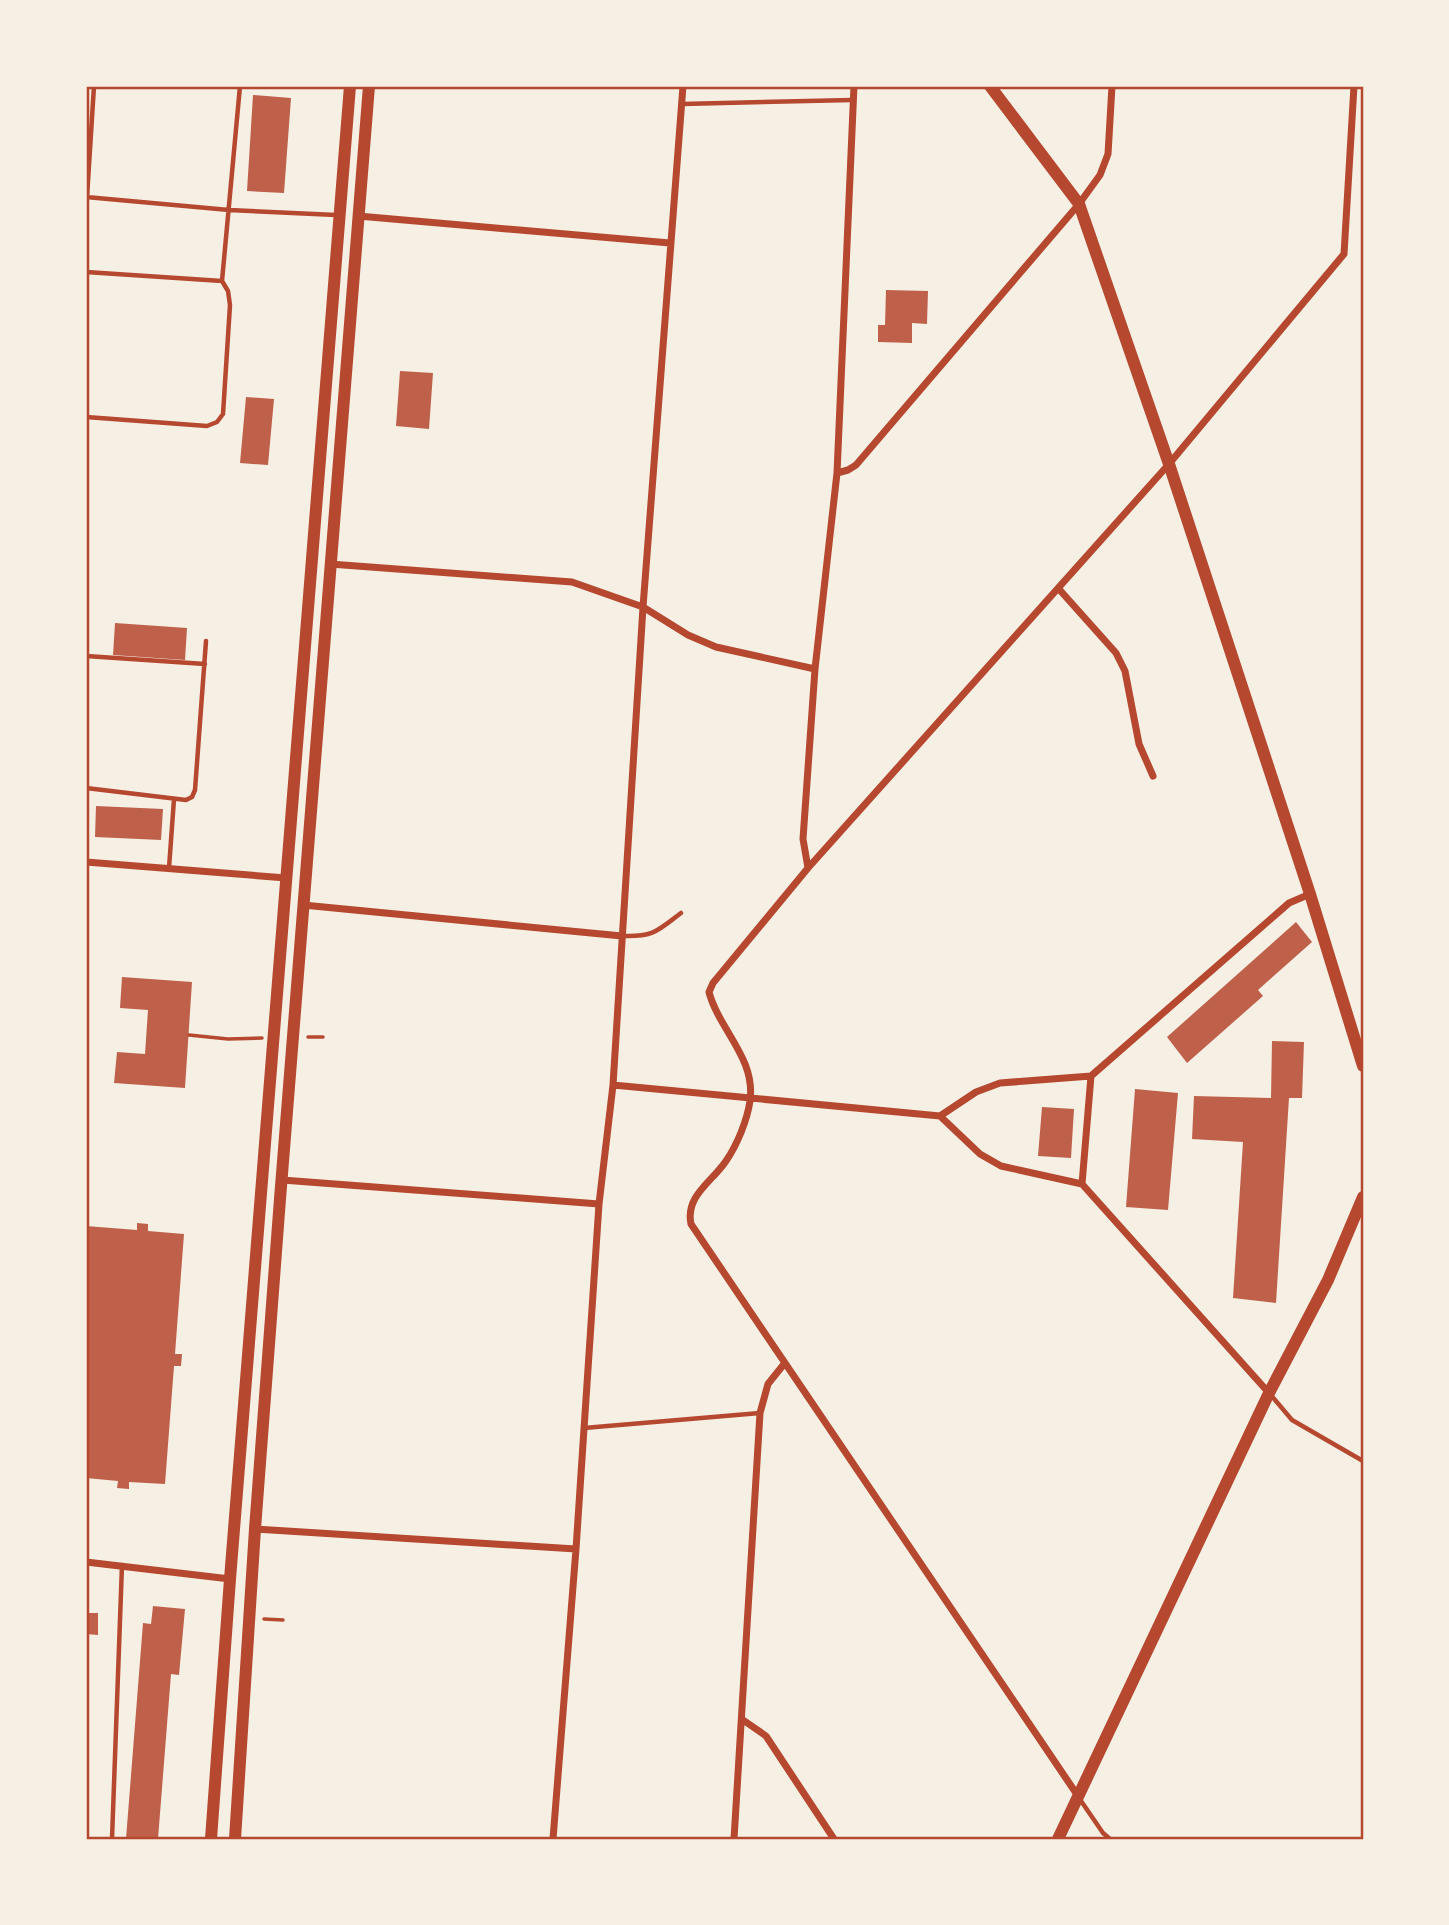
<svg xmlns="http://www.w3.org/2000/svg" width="1449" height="1925" viewBox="0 0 1449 1925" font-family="Manrope,sans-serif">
  <rect width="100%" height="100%" fill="#f6efe4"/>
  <!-- building -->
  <path fill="#bf614a" d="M253 95 291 98 284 193 247 191Z
    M886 290 928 291 927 324 912 323V343L878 342V325H885Z
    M400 371 433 373 429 429 396 426Z
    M246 397 274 399 268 465 240 463Z
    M115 623 187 628 185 660 113 655Z
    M96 806 163 809 161 840 95 837Z
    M1296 922 1312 942 1258 990 1263 996 1187 1063 1167 1037Z
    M122 977 192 982 185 1088 114 1083 117 1052 145 1054 148 1010 120 1008Z
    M1272 1041 1304 1042 1302 1098H1289L1276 1303 1233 1298 1243 1142 1192 1139 1194 1096 1271 1098Z
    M1135 1089 1178 1093 1168 1210 1126 1207Z
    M1042 1107 1074 1109 1071 1158 1038 1156Z
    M137 1223 148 1224V1231L184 1234 175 1354H182L181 1366H174L165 1484 129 1482V1489L117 1488 118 1481 86 1478V1226L137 1230Z
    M153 1606 185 1609 179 1675 171 1674 158 1839H126L143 1623 151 1624Z
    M86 1613H98V1635L86 1634Z"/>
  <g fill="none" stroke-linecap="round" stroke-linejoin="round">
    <!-- path -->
    <path stroke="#b5482f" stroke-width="3.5" d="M189 1035 228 1039 262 1038
      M308 1037H323
      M264 1619 283 1620"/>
    <!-- service -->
    <path stroke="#b5482f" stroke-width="4.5" d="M682 104 852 100
      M86 197 229 210 336 215
      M87 197 94 86
      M86 272 222 281 228 291 230 305 223 414 217 422 207 426 86 417
      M222 281 240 86
      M86 656 205 664
      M86 788 186 800 192 797 195 790 206 641
      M169 868 174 799
      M623 936C654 937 657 931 681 913
      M1270 1394 1292 1420 1363 1461
      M584 1428 760 1413
      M1079 1798 1103 1833 1110 1839
      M112 1839 122 1565"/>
    <!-- minor -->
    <path stroke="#b5482f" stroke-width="7" d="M358 216 670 243
      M837 473 848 470 856 465 1079 204 1100 175 1108 154 1112 86
      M330 564 572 582 643 607 688 635 716 647 815 669
      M1058 588 1116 653 1125 671 1139 744 1153 776
      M86 862 286 878
      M808 868 803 839 815 669 837 473 854 86
      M303 905 622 936
      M613 1085 940 1116 980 1154 1001 1166 1082 1184
      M940 1116 976 1092 1000 1083 1091 1076
      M282 1180 599 1204
      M1269 1393 1082 1184 1091 1076 1289 903 1310 894
      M255 1529 576 1549
      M86 1562 230 1579
      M743 1720 766 1736 834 1839
      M1078 1796 691 1224C685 1196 712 1182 726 1161 737 1145 747 1121 750 1101 756 1058 719 1030 709 992L713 983 808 868 1169 464 1344 254 1354 86
      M553 1839 576 1549 599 1204 613 1085 643 607 683 86
      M734 1839 760 1413 768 1384 784 1364"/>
    <!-- tertiary -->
    <path stroke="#b5482f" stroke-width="12" d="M990 86 1079 204 1169 464 1310 894 1363 1066
      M1058 1839 1269 1393 1328 1280 1363 1197"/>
    <!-- secondary -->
    <path stroke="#b5482f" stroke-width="12" d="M211 1839 230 1579 350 86
      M235 1839 255 1529 280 1199 369 86"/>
  </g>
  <!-- border -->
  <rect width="1449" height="1925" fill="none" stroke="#f6efe4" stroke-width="175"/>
  <rect x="88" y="88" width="1274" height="1750" fill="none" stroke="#b5482f" stroke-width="2.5"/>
</svg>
